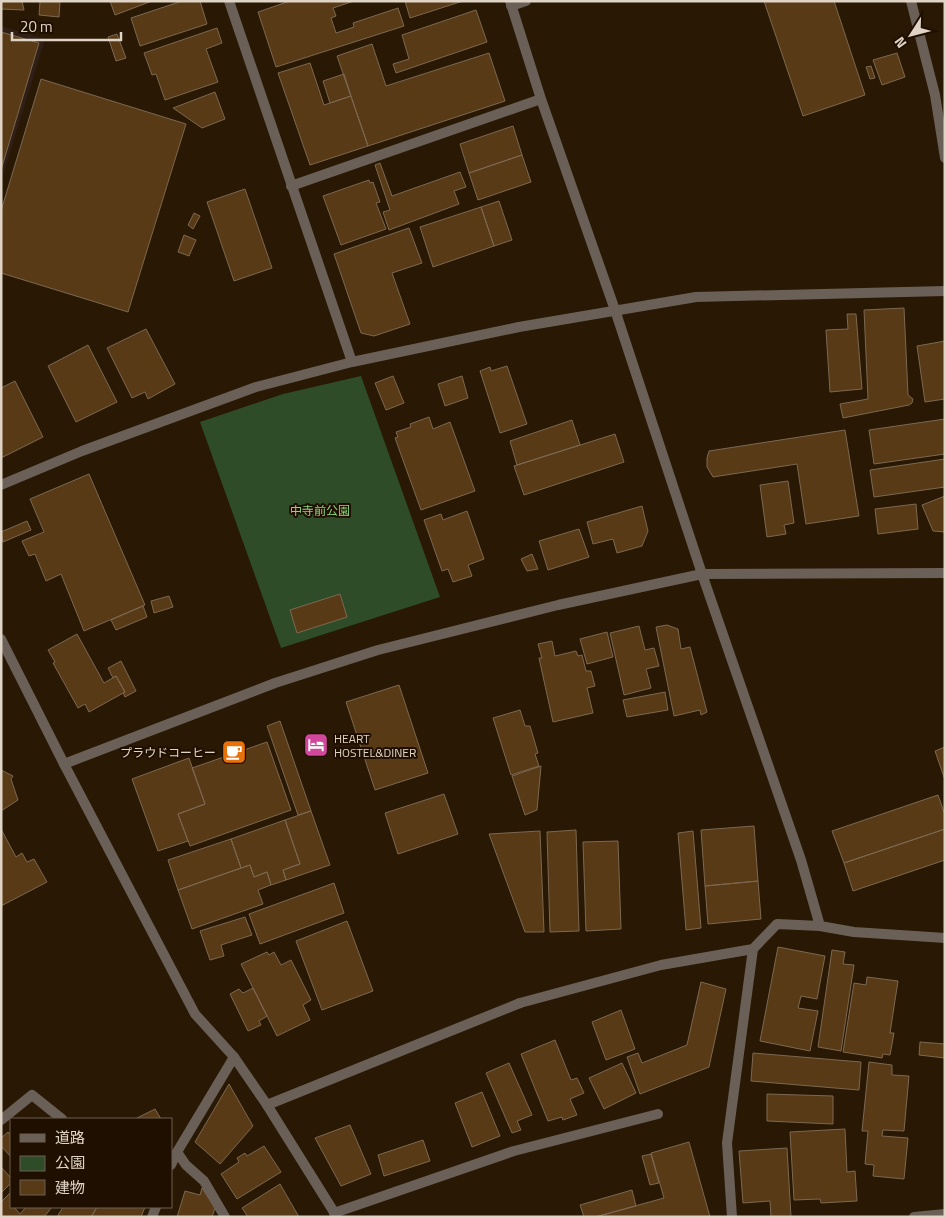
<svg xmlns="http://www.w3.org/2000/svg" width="946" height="1218" viewBox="0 0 946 1218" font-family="'Titillium Web','Noto Sans JP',sans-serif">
  <rect width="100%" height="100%" fill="#291803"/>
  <!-- commercial -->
  <path fill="#301f17" d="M1 26 45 39 1 182Z"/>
  <!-- green -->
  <path fill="#2e4c28" d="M361 376 440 597 281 648 200 422 283 394Z"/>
  <!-- building -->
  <path fill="#583b16" stroke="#7c6851" d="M1 1H22L24 10 1 9Z
    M40 1H60L59 17 39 15Z
    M110 1H152L115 15Z
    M182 1H200L207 24 140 46 131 18Z
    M290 1H354L333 8 336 16 331 18 336 33 354 27 353 23 398 8 404 26 276 67 258 12Z
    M405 1H463L410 18Z
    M764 1H834L865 95 803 116Z
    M476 10 487 42 396 73 393 64 409 59 402 35Z
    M217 28 222 43 206 49 218 82 165 100 156 74 152 75 144 53Z
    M1 32 39 43 1 170Z
    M117 34 126 58 116 61 108 37Z
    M372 44 386 86 489 53 505 101 368 146 337 56Z
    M897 53 905 77 882 85 873 60Z
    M310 63 324 105 351 96 368 146 310 165 278 73Z
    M871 66 875 78 870 79 866 67Z
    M344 74 351 96 330 103 323 81Z
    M41 79 186 124 128 312 1 273V211Z
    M215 92 225 119 202 128 173 108Z
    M513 126 522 155 469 173 460 144Z
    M522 155 531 182 478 200 469 173Z
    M380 163 392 196 460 172 466 187 454 191 459 204 389 230 383 212 390 210 375 165Z
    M369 180 370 183 373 182 380 202 376 203 386 229 341 245 323 196Z
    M245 189 272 268 234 281 207 202Z
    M499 201 512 240 494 246 481 207Z
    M481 207 494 246 433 267 420 227Z
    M194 213 200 216 193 229 188 225Z
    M409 228 422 263 392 273 410 324 374 336 361 333 334 254Z
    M184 235 196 240 189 256 178 252Z
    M904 308 908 395 913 399 912 403 909 405 843 418 840 404 868 399 864 310Z
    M847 314H856L862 389 830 392 826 330 848 329Z
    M146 329 175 384 148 399 145 392 132 398 107 348Z
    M945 341V399L925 402 917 346Z
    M88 345 117 402 76 422 48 366Z
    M507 366 527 424 500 433 480 371 490 367 491 371Z
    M393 376 404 403 386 410 375 383Z
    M462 376 468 398 445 406 438 384Z
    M15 381 43 437 1 458V388Z
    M429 417 433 429 450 422 475 491 421 510 395 438 398 437 396 432 411 427 410 424Z
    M945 419V454L874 464 869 430Z
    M572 420 580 445 517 465 510 441Z
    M845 430 859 516 806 524 797 464 713 477 707 467V458L709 451Z
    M615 434 624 462 524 495 514 466Z
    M945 459V487L874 497 870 470Z
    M89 474 145 605 84 631 61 574 46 581 35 554 29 556 22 541 44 532 30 499Z
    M788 481 794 523 784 525 786 534 767 537 760 485Z
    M945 496V532L933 531 922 505Z
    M916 504 918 529 878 534 875 509Z
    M642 506 648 531 642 546 617 553 613 539 593 544 587 522Z
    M467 511 484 559 468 565 472 576 453 582 448 569 442 571 424 520 441 514 443 520Z
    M27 521 31 530 3 542 1 532Z
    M579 529 589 557 548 570 539 541Z
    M532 554 538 569 527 571 521 559Z
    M340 594 347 617 297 633 290 610Z
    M169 596 173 607 154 613 151 601Z
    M143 606 147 617 116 630 111 620Z
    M667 625 678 629 681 649 690 647 707 712 701 715 700 710 674 716 656 627Z
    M639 626 645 650 654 648 659 666 646 669 651 688 624 695 610 633Z
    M607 632 613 657 587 664 580 639Z
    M77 634 104 683 116 676 125 692 89 712 85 704 78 708 53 663 55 662 48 650Z
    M552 641 555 656 576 651 578 656 582 655 586 671H591L595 686 587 688 593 713 553 722 539 658H542L538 644Z
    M121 661 136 691 125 697 123 693 125 692 116 676 113 678 108 668Z
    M399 685 428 773 375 790 346 702Z
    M665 692 668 710 627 717 623 700Z
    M520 710 525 726H530L538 753 535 754 539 766 511 775 493 718Z
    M280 721 311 811 298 815 267 726Z
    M267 742 291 810 190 846 178 814 205 804 192 768Z
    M945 747V780L935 751Z
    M189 758 205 804 178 814 188 841 158 851 132 779Z
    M541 766 537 810 525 815 512 776Z
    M1 770 13 776 11 779 18 800 1 811Z
    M444 794 458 834 398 854 385 813Z
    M938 795 945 815V829L844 863 832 831Z
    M311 811 330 865 286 880 283 870 300 864 285 820Z
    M285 820 300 864 283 870 286 880 271 885 267 872 254 877 250 865 241 868 231 839Z
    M754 826 758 881 705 886 701 830Z
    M1 829 16 857 22 853 27 862 34 859 47 882 1 906Z
    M945 829V860L853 891 844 863Z
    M576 830 579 931 550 932 547 832Z
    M540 831 544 932H525L489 834Z
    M693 831 701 928 686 930 678 833Z
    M231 839 241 868 178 890 168 860Z
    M618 841 621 929 586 931 583 842Z
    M250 865 254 877 267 872 271 885 258 890 263 904 192 929 178 890Z
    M758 881 761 919 708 924 705 886Z
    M334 883 344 913 260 944 249 914Z
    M245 917 252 935 221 945 224 956 210 960 200 931Z
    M347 921 373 991 322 1010 296 941Z
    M778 947 825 956 817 999 801 996 798 1008 818 1011 810 1051 760 1041Z
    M832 950 845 952 843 964 854 965 841 1051 818 1047Z
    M267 952 269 955 274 952 281 965 291 960 311 1000 303 1005 310 1020 277 1036 241 964Z
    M867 977 898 981 890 1033H894L890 1055 883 1054 882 1058 843 1052 854 983 866 985Z
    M701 982 726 989 709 1067 640 1094 627 1057 638 1053 642 1063 687 1045Z
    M253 988 267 1016 259 1021 261 1025 248 1031 230 994 239 989 243 993Z
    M621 1010 635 1049 606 1060 592 1022Z
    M555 1040 571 1080 577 1078 584 1093 570 1099 577 1115 563 1120 562 1117 548 1121 521 1054Z
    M920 1042 945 1044V1058L919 1055Z
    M753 1053 861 1062 859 1090 751 1081Z
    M869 1062 892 1065V1075L909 1076 904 1131 883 1130 882 1136 908 1138 904 1179 873 1176 874 1165 865 1164 868 1131H862Z
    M509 1063 532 1115 517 1121 521 1130 512 1133 486 1073Z
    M622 1063 636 1093 604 1109 589 1078Z
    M229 1084 253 1126 220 1164 195 1142Z
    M482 1092 500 1136 472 1147 455 1103Z
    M767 1094 833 1096V1124L767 1121Z
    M155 1109 161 1119H135Z
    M350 1125 371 1174 341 1186 315 1138Z
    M845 1129 847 1172 855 1171 857 1201 821 1203 820 1199 794 1200 790 1132Z
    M8 1132 11 1136V1157L1 1146V1138Z
    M423 1140 430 1161 384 1176 378 1155Z
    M689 1142 710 1217H595L664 1198 651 1153Z
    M264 1146 281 1172 237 1199 221 1174 239 1162 237 1158 245 1153 247 1156Z
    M787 1148 791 1217H771L770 1201 743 1203 739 1151Z
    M651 1154 659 1183 650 1185 642 1156Z
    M1 1167 11 1178V1183L1 1193Z
    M280 1184 299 1217H248L242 1208Z
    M202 1188 215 1208 212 1217H177L185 1191 200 1195Z
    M632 1190 636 1206 595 1217H584L580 1205Z
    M11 1192V1207H14L20 1214 26 1207H52L44 1217H1V1202Z
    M63 1207H97L91 1217H57Z
    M97 1207H145L141 1217H91Z"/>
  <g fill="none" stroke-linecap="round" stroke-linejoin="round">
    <!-- service -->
    <path stroke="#6b6057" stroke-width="10" d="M1 1120 32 1095 62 1119
      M177 1152 186 1165 204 1181 225 1217
      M171 1165 177 1152 234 1057
      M152 1217 156 1207"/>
    <!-- minor -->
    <path stroke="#6b6057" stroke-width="10" d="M229 1 352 362
      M510 1 541 99 615 310 702 574 801 860 820 926
      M911 1 935 95 945 158
      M511 6 526 1
      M291 186 541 99
      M1 485 82 451 256 387 352 362 519 327 696 297 945 291
      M64 764 275 683 378 650 558 605 702 574 945 573
      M520 1003 661 965 753 949
      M267 1105 337 1217
      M334 1213 514 1151 658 1114
      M732 1217 727 1143 753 949 777 924 820 926 854 932 945 938
      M914 1217 945 1214"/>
    <!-- tertiary -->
    <path stroke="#6b6057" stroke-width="10" d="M1 639 64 764 195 1014 234 1057 267 1105 520 1003"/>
  </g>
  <!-- icons -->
  <defs>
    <symbol id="hotel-square" viewBox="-11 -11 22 22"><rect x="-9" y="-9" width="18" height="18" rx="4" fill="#d1479c" stroke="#1f0f00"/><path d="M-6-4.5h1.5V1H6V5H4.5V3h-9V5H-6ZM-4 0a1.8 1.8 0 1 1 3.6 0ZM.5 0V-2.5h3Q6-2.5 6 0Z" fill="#fff"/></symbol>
    <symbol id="cafe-square" viewBox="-11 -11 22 22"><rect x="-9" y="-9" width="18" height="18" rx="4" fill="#e8710a" stroke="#1f0f00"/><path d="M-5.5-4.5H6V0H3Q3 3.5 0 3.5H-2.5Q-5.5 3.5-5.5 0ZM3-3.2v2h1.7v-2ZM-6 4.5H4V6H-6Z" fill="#fff"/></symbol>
  </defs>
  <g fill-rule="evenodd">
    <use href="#hotel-square" x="302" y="731" width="28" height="28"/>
    <use href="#cafe-square" x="220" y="738" width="28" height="28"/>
  </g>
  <g text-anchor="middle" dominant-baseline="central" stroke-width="4" stroke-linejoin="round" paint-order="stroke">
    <!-- park labels -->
    <g font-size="12" fill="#8cd57d" stroke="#1f0f00">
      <text x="320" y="510">中寺前公園</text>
    </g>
    <!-- poi labels -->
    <g font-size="12" fill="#e0d4c7" stroke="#1f0f00" text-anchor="start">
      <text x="334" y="738">HEART<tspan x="334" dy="14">HOSTEL&amp;DINER</tspan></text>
      <text x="216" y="752" text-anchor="end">プラウドコーヒー</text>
    </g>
  </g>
  <!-- border -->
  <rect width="946" height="1218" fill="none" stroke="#e0d4c7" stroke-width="5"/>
  <!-- legend -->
  <rect x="10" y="1118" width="162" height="90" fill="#1f0f00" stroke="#6c5e50"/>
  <rect x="20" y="1134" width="25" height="8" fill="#6b6057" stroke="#6c5e50"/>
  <text x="55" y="1143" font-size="15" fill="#e0d4c7">道路</text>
  <rect x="20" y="1156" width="25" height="15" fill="#2e4c28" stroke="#6c5e50"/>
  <text x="55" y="1168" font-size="15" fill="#e0d4c7">公園</text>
  <rect x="20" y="1180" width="25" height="15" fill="#583b16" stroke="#6c5e50"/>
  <text x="55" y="1193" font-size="15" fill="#e0d4c7">建物</text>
  <!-- north arrow -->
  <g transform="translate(911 35) rotate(234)" stroke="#1f0f00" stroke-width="4" paint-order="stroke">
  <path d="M0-4L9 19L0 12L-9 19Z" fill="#e0d4c7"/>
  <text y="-8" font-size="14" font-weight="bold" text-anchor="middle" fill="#e0d4c7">N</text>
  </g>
  <!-- scale -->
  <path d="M12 32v8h109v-8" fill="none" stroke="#e0d4c7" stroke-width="2.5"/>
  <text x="20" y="32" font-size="15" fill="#e0d4c7" stroke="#1f0f00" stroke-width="4" paint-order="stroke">20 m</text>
</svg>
